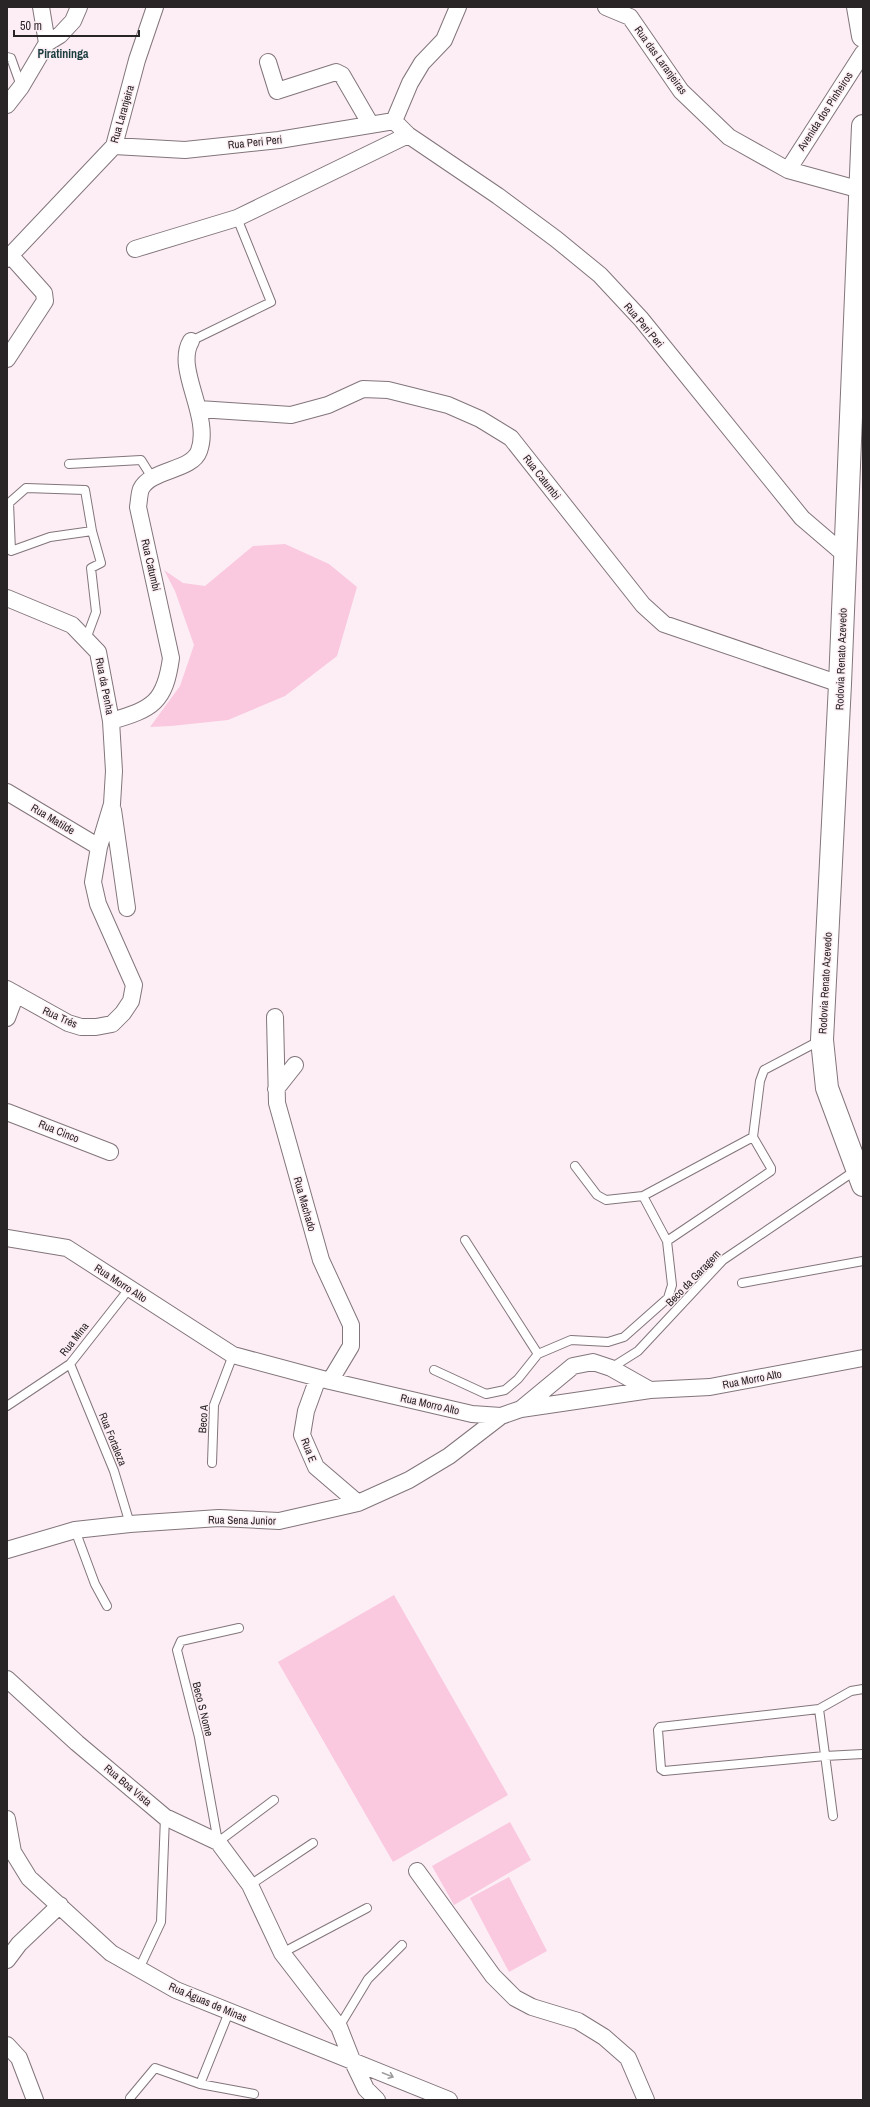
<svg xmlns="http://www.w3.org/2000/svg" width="870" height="2107" viewBox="0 0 870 2107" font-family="'Archivo Narrow',sans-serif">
  <rect width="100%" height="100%" fill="#fceef4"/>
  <!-- green -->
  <path fill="#fac8df" d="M285 544 329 564 357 587 337 656 285 696 228 720 171 726 150 727 180 686 194 645 175 591 164 570 183 583 205 586 253 546Z
    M394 1595 508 1795 393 1862 278 1662Z
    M510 1822 531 1860 454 1905 432 1866Z
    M509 1877 547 1951 509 1972 470 1898Z"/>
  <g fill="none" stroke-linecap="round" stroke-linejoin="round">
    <defs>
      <path id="service" d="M7 57 11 58 21 86
        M191 341 271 302 237 218
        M69 464 141 460 153 479
        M86 639 96 612 91 568 101 563 92 531 50 537 11 551 9 503 26 488 85 490 92 531
        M575 1166 597 1195 606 1200 643 1196 753 1137
        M643 1196 667 1241
        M465 1240 538 1354 571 1340 608 1342 624 1337 668 1298 672 1285 667 1241 771 1171V1168L753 1137 760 1081 764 1070 821 1040
        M742 1283 863 1261
        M70 1364 114 1471 130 1524
        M611 1368 638 1351 723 1260 856 1170
        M434 1370 486 1394 505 1390 518 1379 538 1354
        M7 1406 70 1364 129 1289
        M212 1463 214 1405 233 1355
        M75 1530 95 1584 107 1606
        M239 1628 181 1641 177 1650 199 1737 218 1842 274 1800
        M863 1689 851 1691 819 1709 660 1727 658 1730 661 1769 664 1771 825 1756 863 1754
        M819 1709 833 1816
        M250 1885 313 1843
        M282 1953 367 1908
        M139 1969 161 1922 165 1817
        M339 2027 368 1979 402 1945
        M200 2084 229 2012
        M130 2098 155 2068 200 2084 254 2094"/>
      <path id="minor" d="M41 7 47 43
        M606 7 630 17 681 91 729 137 788 170 861 190
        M268 62 277 91 336 72 342 75 371 125
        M7 105 21 87 47 43 60 35 73 21 79 7
        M394 121 408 135 498 196 556 239 600 275 641 319 802 518 844 554
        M394 121 410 83 422 63 444 40 458 7
        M114 146 185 150 279 140 394 121
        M788 170 863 53
        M135 249 237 218 408 135
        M7 259 114 146 137 60 155 7
        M7 359 45 301 44 293 10 255
        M199 409 291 415 328 405 363 389 388 390 448 405 480 419 511 438 643 605 664 624 840 684
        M7 598 72 625 98 652 111 721 114 771 112 804 99 847 93 882 98 904 134 985 131 1001 123 1013 112 1024 96 1027H81L68 1023 7 989
        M111 721C153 709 165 702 171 658L138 507C139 502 139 494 141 489 151 469 192 471 199 451 212 416 174 369 191 341
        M7 792 99 847
        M113 810 127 908
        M275 1017 277 1103 321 1260 351 1325V1346L330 1381
        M7 1018 16 994
        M276 1089 295 1065
        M7 1112 110 1152
        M7 1238 67 1248 233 1355 330 1381 472 1414 501 1416 521 1409 573 1366 593 1362 611 1368 650 1390 710 1387 863 1358
        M318 1378 306 1411 302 1435 316 1467 358 1503
        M521 1409 650 1390
        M7 1550 75 1530 130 1524 219 1518 279 1521 358 1503 409 1480 449 1456 501 1416
        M7 1679 77 1743 165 1817 218 1842 250 1885 282 1953 339 2027 352 2060 366 2089 377 2100
        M7 1819 13 1852 29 1878 111 1953 176 1990 449 2100
        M417 1871 493 1976 515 1998 532 2007 578 2021 604 2037 628 2058 646 2100
        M7 1960 19 1944 60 1905
        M7 2045 19 2058 35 2100"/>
      <path id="primary" d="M858 7 863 36
        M863 126 840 684 822 1040 827 1088 863 1185"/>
    </defs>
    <!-- service casing -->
    <use href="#service" stroke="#82757b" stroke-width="10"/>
    <!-- minor casing -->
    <use href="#minor" stroke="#82757b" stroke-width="18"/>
    <!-- primary casing -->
    <use href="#primary" stroke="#82757b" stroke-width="24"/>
    <!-- service -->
    <use href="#service" stroke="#fff" stroke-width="8"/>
    <!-- minor -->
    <use href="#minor" stroke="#fff" stroke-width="16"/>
    <!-- primary -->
    <use href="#primary" stroke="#fff" stroke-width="22"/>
  </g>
  <!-- one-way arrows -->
  <defs><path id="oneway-shaft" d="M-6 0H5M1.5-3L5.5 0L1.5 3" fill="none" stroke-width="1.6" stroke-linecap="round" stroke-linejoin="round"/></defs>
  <use stroke="#9f9c9d" href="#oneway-shaft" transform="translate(388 2075) rotate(22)"/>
  <g text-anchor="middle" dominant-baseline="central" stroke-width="3" stroke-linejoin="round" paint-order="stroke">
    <!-- street labels -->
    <g font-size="11" fill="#292426" stroke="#fceef4">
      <text transform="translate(661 60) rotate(54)">Rua das Laranjeiras</text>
      <text transform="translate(825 111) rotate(-57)">Avenida dos Pinheiros</text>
      <text transform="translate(122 114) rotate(-74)">Rua Laranjeira</text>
      <text transform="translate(255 142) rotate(-6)">Rua Peri Peri</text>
      <text transform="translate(644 325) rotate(50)">Rua Peri Peri</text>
      <text transform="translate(542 477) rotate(52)">Rua Catumbi</text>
      <text transform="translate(151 565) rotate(77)">Rua Catumbi</text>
      <text transform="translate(841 659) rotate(-88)">Rodovia Renato Azevedo</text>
      <text transform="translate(105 686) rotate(79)">Rua da Penha</text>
      <text transform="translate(53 819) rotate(31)">Rua Matilde</text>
      <text transform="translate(825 983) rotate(-87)">Rodovia Renato Azevedo</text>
      <text transform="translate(60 1017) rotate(24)">Rua Trés</text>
      <text transform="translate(59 1131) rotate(22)">Rua Cinco</text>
      <text transform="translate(305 1204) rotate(74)">Rua Machado</text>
      <text transform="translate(693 1278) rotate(-46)">Beco da Garagem</text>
      <text transform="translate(121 1283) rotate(33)">Rua Morro Alto</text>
      <text transform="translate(74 1339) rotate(-52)">Rua Mina</text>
      <text transform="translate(752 1379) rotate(-11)">Rua Morro Alto</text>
      <text transform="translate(430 1404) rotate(13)">Rua Morro Alto</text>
      <text transform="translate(203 1419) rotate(-86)">Beco A</text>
      <text transform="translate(113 1439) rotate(68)">Rua Fortaleza</text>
      <text transform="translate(309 1450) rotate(69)">Rua E</text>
      <text transform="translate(242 1520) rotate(1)">Rua Sena Junior</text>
      <text transform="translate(203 1709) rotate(76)">Beco S Nome</text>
      <text transform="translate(128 1785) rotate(40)">Rua Boa Vista</text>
      <text transform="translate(208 2002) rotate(23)">Rua Águas de Minas</text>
    </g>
    <!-- neighbourhood labels -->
    <g font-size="12" font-weight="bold" fill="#193b3d" stroke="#fceef4">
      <text x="63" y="54">Piratininga</text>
    </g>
  </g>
  <!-- border -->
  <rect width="870" height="2107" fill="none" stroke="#292426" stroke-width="16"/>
  <!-- scale -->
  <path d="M14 30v6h125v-6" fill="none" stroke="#292426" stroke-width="2"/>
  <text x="20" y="30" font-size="12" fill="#292426" stroke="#fceef4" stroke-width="3" paint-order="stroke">50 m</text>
</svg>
